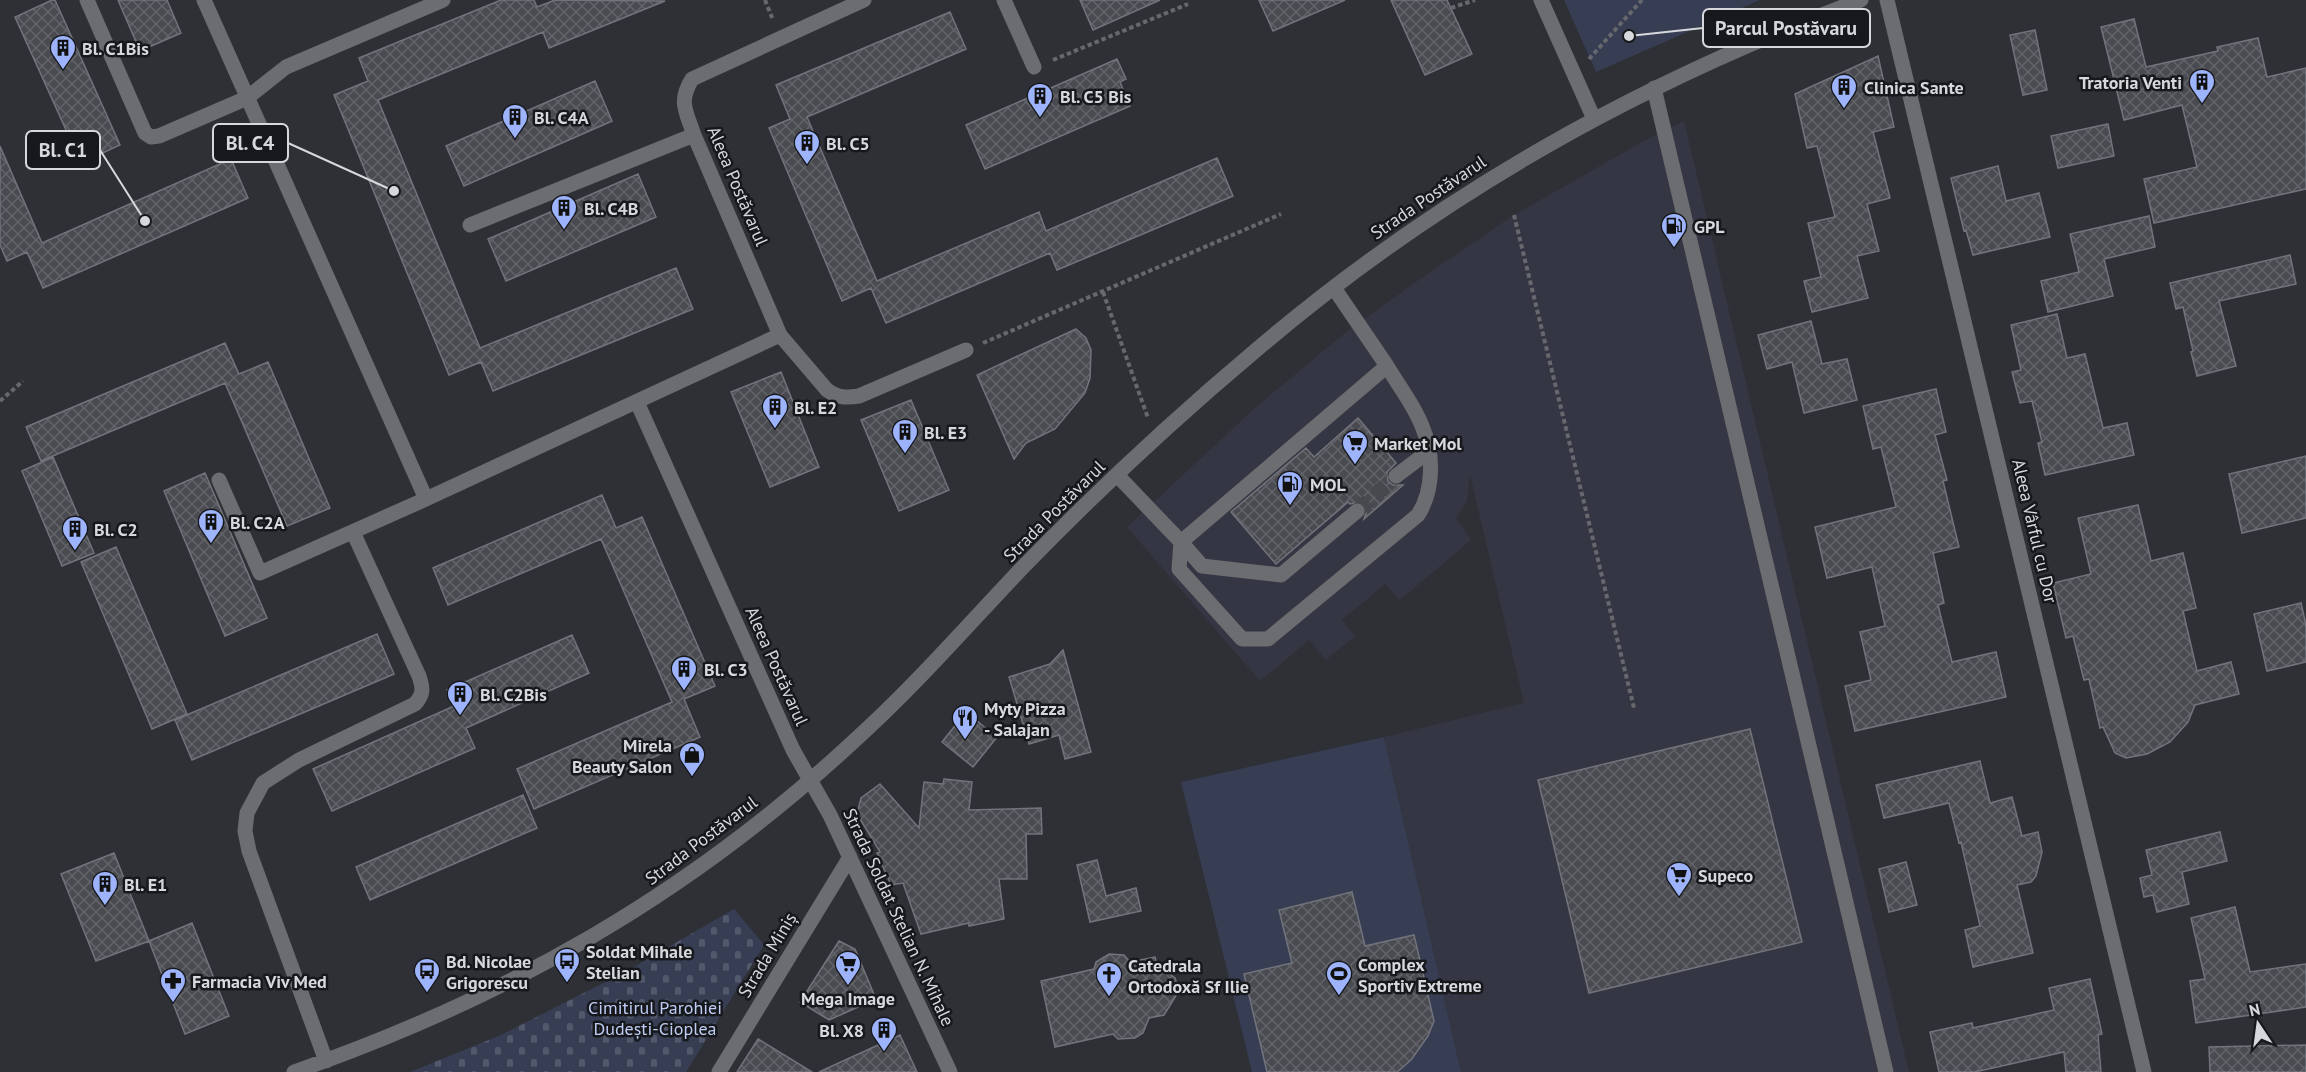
<svg xmlns="http://www.w3.org/2000/svg" width="2306" height="1072" viewBox="0 0 2306 1072" font-family="'PT Sans',sans-serif">
  <defs>
    <pattern id="cemetery-stones" width="16" height="16" patternUnits="userSpaceOnUse" patternTransform="scale(1.5)"><rect width="16" height="16" fill="#373e54"/><path d="M2 7V4a2 2 0 0 1 4 0v3zM10 15v-3a2 2 0 0 1 4 0v3z" fill="#53596c"/></pattern>
    <pattern id="building-cross-hatch" width="8" height="8" patternUnits="userSpaceOnUse" patternTransform="scale(1.5)"><rect width="8" height="8" fill="#494b51"/><path d="M0 0l8 8M0 8l8-8" fill="none" stroke="#626469"/></pattern>
  </defs>
  <rect width="100%" height="100%" fill="#2e3036"/>
  <!-- built -->
  <path fill="#343743" d="M1684 121 1909 1072H1461L1384 737 1524 703 1470 475 1467 501 1456 518 1471 540 1400 600 1385 584 1342 620 1355 636 1326 660 1309 640 1260 681 1127 527 1257 406 1345 333 1420 279 1514 215 1642 142Z"/>
  <!-- cemetery -->
  <path fill="url(#cemetery-stones)" d="M734 909 764 945 686 1072H410L501 1035 627 971Z"/>
  <!-- park -->
  <path fill="#373e54" d="M1564 0H1760L1596 72Z
    M1384 737 1461 1072H1252L1181 782Z"/>
  <!-- building -->
  <path fill="url(#building-cross-hatch)" stroke="#72747b" stroke-width="1.5" d="M52 0H55L120 145 81 163 15 17Z
    M118 0H167L181 33 140 51Z
    M501 0H534L537 7 555 0 665 1 549 48 543 32 378 100 480 348 676 268 693 309 493 391 481 362 449 375 334 95 368 81 359 58Z
    M1080 0H1160L1093 30Z
    M1259 0H1345L1273 31Z
    M1391 0H1447L1472 54 1425 75Z
    M950 12 966 49 807 117 877 281 1039 212 1046 231 1217 158 1233 196 1057 270 1050 253 886 323 871 288 842 301 769 128 790 119 776 85Z
    M2134 19 2146 67 2218 51 2217 47 2258 38 2267 77 2306 68V189L2154 223 2144 179 2197 167 2182 105 2124 120 2101 27Z
    M2035 30 2047 90 2023 95 2010 35Z
    M1878 56 1894 127 1873 132 1890 198 1867 204 1879 251 1857 256 1868 298 1812 312 1804 281 1821 277 1808 223 1835 217 1817 146 1807 148 1795 94Z
    M1117 59 1126 79 1120 82 1130 106 985 169 966 125Z
    M595 81 612 121 464 186 446 146Z
    M2108 124 2114 156 2058 168 2051 136Z
    M0 146 42 243 231 159 248 198 43 288 27 252 7 261 0 245Z
    M1998 166 2006 201 2039 193 2050 237 1973 255 1966 230 1964 231 1951 178Z
    M638 174 656 217 506 281 488 239Z
    M2149 216 2155 247 2104 259 2113 296 2048 312 2041 281 2079 272 2070 234Z
    M2290 255 2296 284 2219 301 2236 366 2197 376 2191 352 2193 351 2183 307 2176 309 2170 283Z
    M2057 314 2067 358 2085 354 2103 428 2127 423 2134 455 2045 475 2038 443 2042 442 2032 401 2020 403 2012 372 2021 370 2011 325Z
    M1811 321 1822 364 1847 359 1857 400 1804 413 1792 362 1767 369 1758 335Z
    M1076 329 1086 338 1091 350 1090 378 1085 393 1055 429 1026 443 1014 459 977 375Z
    M225 343 239 374 268 362 330 508 287 526 225 383 41 461 26 427Z
    M781 372 819 467 770 487 731 392Z
    M1936 389 1946 432 1935 435 1947 480 1943 481 1959 547 1933 553 1944 603 1938 605 1952 662 1996 652 2006 697 1855 731 1845 686 1871 680 1860 632 1885 626 1872 567 1827 578 1815 527 1896 507 1881 447 1873 449 1863 406Z
    M911 400 949 490 899 511 861 420Z
    M1358 418 1396 463 1387 472 1388 481 1393 485H1403L1364 519 1367 510 1364 504 1360 502 1350 504 1348 502 1276 564 1231 512 1306 448 1314 457Z
    M2306 456V518L2242 533 2229 474Z
    M53 457 94 553 62 566 22 471Z
    M205 473 267 618 225 636 164 491Z
    M602 495 616 528 642 517 715 686 684 699 700 737 534 809 517 769 672 702 601 539 448 605 433 568Z
    M2138 505 2151 561 2183 553 2196 608 2183 611 2197 671 2231 662 2239 694 2195 705 2188 722 2170 742 2147 754 2126 758 2115 753 2103 727 2100 728 2089 679 2084 680 2073 636 2066 638 2053 583 2091 574 2078 518Z
    M116 547 187 714 152 729 81 562Z
    M2301 603 2306 625V662L2267 671 2254 614Z
    M377 634 394 674 192 760 175 720Z
    M572 635 589 673 466 728 475 748 332 811 313 769 454 706 447 690Z
    M1063 650 1091 752 1065 759 1059 735 1029 744 1009 677 1050 664Z
    M966 712 997 737 973 767 942 742Z
    M1750 729 1802 942 1589 993 1538 780Z
    M1980 761 1990 803 2012 797 2022 836 2038 832 2042 852 2036 876 2031 882 2017 885 2033 953 1973 967 1965 930 1980 926 1961 842 1959 843 1949 803 1884 818 1876 785Z
    M944 779 972 782 969 810 1041 808 1042 834H1026L1027 879H999L1004 919 969 926V923L921 934 903 883 891 885 877 853 880 852 857 814 861 798 880 784 919 828 924 782 943 784Z
    M523 795 537 828 370 900 356 867Z
    M2220 832 2227 861 2182 872 2189 904 2157 912 2153 895 2144 897 2140 878 2152 875 2146 850Z
    M114 853 149 941 96 961 61 874Z
    M1097 860 1106 896 1136 888 1141 911 1090 922 1077 865Z
    M1906 862 1917 905 1889 912 1879 869Z
    M1352 892 1365 946 1414 935 1434 1021 1428 1036 1411 1060 1397 1072H1267L1244 974 1292 963 1279 910Z
    M2235 907 2250 972 2306 964V1007L2196 1023 2190 981 2205 979 2191 918Z
    M192 923 229 1016 185 1034 149 941Z
    M839 941 855 949 876 999 829 1020 800 1002Z
    M1109 954 1124 955 1130 962 1155 957 1157 964 1175 978 1178 987 1177 994 1164 1015 1149 1018 1143 1033 1135 1038 1118 1039 1113 1034 1055 1047 1041 981 1094 969 1096 962Z
    M2090 979 2102 1034 2098 1035 2101 1072H2066L2064 1052 1975 1072H1939L1930 1032 1972 1023 1973 1028 2054 1010 2049 988Z
    M900 1035 917 1072H819Z
    M758 1039 812 1072H737Z
    M2306 1045V1072H2210L2209 1047Z"/>
  <g fill="none" stroke-linecap="round" stroke-linejoin="round">
    <!-- minor-tunnel -->
    <path stroke="#47494f" stroke-width="15" stroke-dasharray="15 8" stroke-linecap="butt" d="M1357 511 1396 476"/>
    <!-- path -->
    <path stroke="#66686d" stroke-width="4" stroke-dasharray="4.5 3" stroke-linecap="butt" d="M765 0 773 20
      M1451 8 1475 0
      M1589 59 1642 0
      M1053 60 1188 4
      M1514 215 1634 708
      M1103 292 1148 418
      M983 343 1281 214
      M0 401 23 381"/>
    <!-- minor -->
    <path stroke="#6c6d70" stroke-width="15" d="M87 0 145 133 151 137 159 136 247 98 286 67 443 0
      M204 0 426 499
      M1004 0 1034 67
      M1541 0 1594 119
      M1887 0 2144 1072
      M1654 88 1886 1072
      M470 225 694 135
      M780 335 827 390C838 398 846 398 859 396L966 350
      M637 402 793 750 830 815 950 1072
      M1117 475 1181 542 1387 366 1334 288
      M1396 476 1429 451
      M219 480 260 573 426 499 780 335 694 135C686 111 678 102 692 79L864 0
      M1181 542 1179 569 1242 639H1268L1418 515C1434 490 1434 454 1422 426 1414 405 1398 385 1387 366
      M1181 542 1202 566 1281 575 1357 511
      M326 1061 249 851 245 831 247 813 263 783 299 760 415 704C424 694 423 688 419 676L353 532
      M294 1072C508 997 687 896 854 741 914 687 967 626 1022 568 1096 492 1174 419 1255 351 1438 195 1636 84 1861 0
      M719 1072 850 857"/>
  </g>
  <!-- icons -->
  <defs>
    <symbol id="building-pin" viewBox="-11 -11 22 30"><path d="M0 17L-7.5 6A9.5 9.5 0 1 1 7.5 6Z" fill="#9db4fd" stroke="#17181b"/><path d="M-4-6H4V6H1V3H-1V6H-4ZM-2.5-4.3h1.7v1.8h-1.7ZM.8-4.3h1.7v1.8H.8ZM-2.5-1h1.7V.8h-1.7ZM.8-1h1.7V.8H.8Z" fill="#111"/></symbol>
    <symbol id="fuel-pin" viewBox="-11 -11 22 30"><path d="M0 17L-7.5 6A9.5 9.5 0 1 1 7.5 6Z" fill="#9db4fd" stroke="#17181b"/><path d="M-5.5-6h7V0h2V4h1.3V-2.5L3-4.5l.8-.8L6-3V5H2.5V1h-1V6h-7ZM-4.2-4.7v3.2H.2V-4.7Z" fill="#111"/></symbol>
    <symbol id="supermarket-pin" viewBox="-11 -11 22 30"><path d="M0 17L-7.5 6A9.5 9.5 0 1 1 7.5 6Z" fill="#9db4fd" stroke="#17181b"/><path d="M-6-5.5h2.5l.6 2H6L4.5 2H-2.5L-4.4-4H-6ZM-1.5 3.2a1.3 1.3 0 1 0 .1 0ZM3 3.2a1.3 1.3 0 1 0 .1 0Z" fill="#111"/></symbol>
    <symbol id="restaurant-pin" viewBox="-11 -11 22 30"><path d="M0 17L-7.5 6A9.5 9.5 0 1 1 7.5 6Z" fill="#9db4fd" stroke="#17181b"/><path d="M-5-6h1v4h1v-4h1v4h1v-4h1v5L-1.5 .5V6h-2V.5L-5-1ZM5-6V6H3V1.5H1.5Q1.5-4 5-6Z" fill="#111"/></symbol>
    <symbol id="shop-pin" viewBox="-11 -11 22 30"><path d="M0 17L-7.5 6A9.5 9.5 0 1 1 7.5 6Z" fill="#9db4fd" stroke="#17181b"/><path d="M-5-2.5h2.3a2.7 3.5 0 0 1 5.4 0H5L5.5 6h-11ZM-1.5-2.5h3a1.5 2.3 0 0 0-3 0Z" fill="#111"/></symbol>
    <symbol id="bus-pin" viewBox="-11 -11 22 30"><path d="M0 17L-7.5 6A9.5 9.5 0 1 1 7.5 6Z" fill="#9db4fd" stroke="#17181b"/><path d="M-5-6H5V4H4V6H2V4H-2V6H-4V4H-5ZM-3.5-4V0h7V-4ZM-3.5 1.2v1.5H-2V1.2ZM2 1.2v1.5H3.5V1.2Z" fill="#111"/></symbol>
    <symbol id="stadium-pin" viewBox="-11 -11 22 30"><path d="M0 17L-7.5 6A9.5 9.5 0 1 1 7.5 6Z" fill="#9db4fd" stroke="#17181b"/><path d="M0-5a6.5 5 0 1 0 0 10a6.5 5 0 1 0 0-10ZM-3.5-1.8h7v3.6h-7Z" fill="#111"/></symbol>
    <symbol id="church-pin" viewBox="-11 -11 22 30"><path d="M0 17L-7.5 6A9.5 9.5 0 1 1 7.5 6Z" fill="#9db4fd" stroke="#17181b"/><path d="M-1.2-6h2.4v3.5h3.3v2.4h-3.3V6h-2.4V-.1h-3.3v-2.4h3.3Z" fill="#111"/></symbol>
    <symbol id="pharmacy-pin" viewBox="-11 -11 22 30"><path d="M0 17L-7.5 6A9.5 9.5 0 1 1 7.5 6Z" fill="#9db4fd" stroke="#17181b"/><path d="M-2-6h4v4h4v4h-4v4h-4v-4h-4v-4h4Z" fill="#111"/></symbol>
  </defs>
  <g fill-rule="evenodd">
    <use href="#building-pin" x="48" y="33" width="30" height="40"/>
    <use href="#building-pin" x="2187" y="67" width="30" height="40"/>
    <use href="#building-pin" x="1829" y="72" width="30" height="40"/>
    <use href="#building-pin" x="1025" y="81" width="30" height="40"/>
    <use href="#building-pin" x="500" y="102" width="30" height="40"/>
    <use href="#building-pin" x="792" y="128" width="30" height="40"/>
    <use href="#building-pin" x="549" y="193" width="30" height="40"/>
    <use href="#fuel-pin" x="1659" y="211" width="30" height="40"/>
    <use href="#building-pin" x="760" y="392" width="30" height="40"/>
    <use href="#building-pin" x="890" y="417" width="30" height="40"/>
    <use href="#supermarket-pin" x="1340" y="428" width="30" height="40"/>
    <use href="#fuel-pin" x="1275" y="469" width="30" height="40"/>
    <use href="#building-pin" x="196" y="507" width="30" height="40"/>
    <use href="#building-pin" x="60" y="514" width="30" height="40"/>
    <use href="#building-pin" x="669" y="654" width="30" height="40"/>
    <use href="#building-pin" x="445" y="679" width="30" height="40"/>
    <use href="#restaurant-pin" x="950" y="703" width="30" height="40"/>
    <use href="#shop-pin" x="677" y="740" width="30" height="40"/>
    <use href="#supermarket-pin" x="1664" y="860" width="30" height="40"/>
    <use href="#building-pin" x="90" y="869" width="30" height="40"/>
    <use href="#bus-pin" x="552" y="946" width="30" height="40"/>
    <use href="#supermarket-pin" x="833" y="949" width="30" height="40"/>
    <use href="#bus-pin" x="412" y="956" width="30" height="40"/>
    <use href="#stadium-pin" x="1324" y="959" width="30" height="40"/>
    <use href="#church-pin" x="1094" y="960" width="30" height="40"/>
    <use href="#pharmacy-pin" x="158" y="966" width="30" height="40"/>
    <use href="#building-pin" x="869" y="1015" width="30" height="40"/>
  </g>
  <g text-anchor="middle" dominant-baseline="central" stroke-width="5" stroke-linejoin="round" paint-order="stroke">
    <!-- poi labels -->
    <g font-size="18" font-weight="bold" fill="#d7d8dc" stroke="#17181b" text-anchor="start">
      <text x="82" y="48">Bl. C1Bis</text>
      <text x="2182" y="82" text-anchor="end">Tratoria Venti</text>
      <text x="1864" y="87">Clinica Sante</text>
      <text x="1060" y="96">Bl. C5 Bis</text>
      <text x="534" y="117">Bl. C4A</text>
      <text x="826" y="143">Bl. C5</text>
      <text x="584" y="208">Bl. C4B</text>
      <text x="1694" y="226">GPL</text>
      <text x="794" y="407">Bl. E2</text>
      <text x="924" y="432">Bl. E3</text>
      <text x="1374" y="443">Market Mol</text>
      <text x="1310" y="484">MOL</text>
      <text x="230" y="522">Bl. C2A</text>
      <text x="94" y="529">Bl. C2</text>
      <text x="704" y="669">Bl. C3</text>
      <text x="480" y="694">Bl. C2Bis</text>
      <text x="984" y="708">Myty Pizza<tspan x="984" dy="21">- Salajan</tspan></text>
      <text x="672" y="745" text-anchor="end">Mirela<tspan x="672" dy="21">Beauty Salon</tspan></text>
      <text x="1698" y="875">Supeco</text>
      <text x="124" y="884">Bl. E1</text>
      <text x="586" y="951">Soldat Mihale<tspan x="586" dy="21">Stelian</tspan></text>
      <text x="446" y="961">Bd. Nicolae<tspan x="446" dy="21">Grigorescu</tspan></text>
      <text x="1358" y="964">Complex<tspan x="1358" dy="21">Sportiv Extreme</tspan></text>
      <text x="1128" y="965">Catedrala<tspan x="1128" dy="21">Ortodoxă Sf Ilie</tspan></text>
      <text x="192" y="981">Farmacia Viv Med</text>
      <text x="848" y="998" text-anchor="middle">Mega Image</text>
      <text x="864" y="1030" text-anchor="end">Bl. X8</text>
    </g>
    <!-- street labels -->
    <g font-size="18" fill="#d7d8dc" stroke="#17181b">
      <text transform="translate(738 186) rotate(67)">Aleea Postăvarul</text>
      <text transform="translate(1428 197) rotate(-34)">Strada Postăvarul</text>
      <text transform="translate(1054 511) rotate(-45)">Strada Postăvarul</text>
      <text transform="translate(2035 531) rotate(77)">Aleea Vârful cu Dor</text>
      <text transform="translate(777 666) rotate(66)">Aleea Postăvarul</text>
      <text transform="translate(701 840) rotate(-37)">Strada Postăvarul</text>
      <text transform="translate(899 917) rotate(65)">Strada Soldat Stelian N. Mihale</text>
      <text transform="translate(767 955) rotate(-59)">Strada Miniș</text>
    </g>
    <!-- park labels -->
    <g font-size="18" fill="#bfcdf6" stroke="#17181b">
      <text x="655" y="1007">Cimitirul Parohiei<tspan x="655" dy="21">Dudești-Cioplea</tspan></text>
    </g>
  </g>
  <!-- callouts -->
  <path fill="none" stroke="#d7d8dc" stroke-width="2" d="M1629 36L1703 28M394 191L288 143M145 221L100 150"/>
  <g fill="#d7d8dc" stroke="#17181b" stroke-width="2">
    <circle cx="1629" cy="36" r="6"/>
    <circle cx="394" cy="191" r="6"/>
    <circle cx="145" cy="221" r="6"/>
  </g>
  <g fill="#17181b" stroke="#d7d8dc" stroke-width="2">
    <rect x="1703" y="9" width="167" height="38" rx="6"/>
    <rect x="213" y="124" width="75" height="38" rx="6"/>
    <rect x="26" y="131" width="74" height="38" rx="6"/>
  </g>
  <g font-size="20" text-anchor="middle" font-weight="bold" fill="#d7d8dc">
    <text x="1786" y="35">Parcul Postăvaru</text>
    <text x="250" y="150">Bl. C4</text>
    <text x="63" y="157">Bl. C1</text>
  </g>
  <!-- north arrow -->
  <g transform="translate(2258 1024) rotate(347)" stroke="#17181b" stroke-width="4.5" paint-order="stroke">
  <path d="M0-4.5L10 22L0 15L-10 22Z" fill="#d7d8dc"/>
  <text y="-9" font-size="16" font-weight="bold" text-anchor="middle" fill="#d7d8dc">N</text>
  </g>
</svg>
